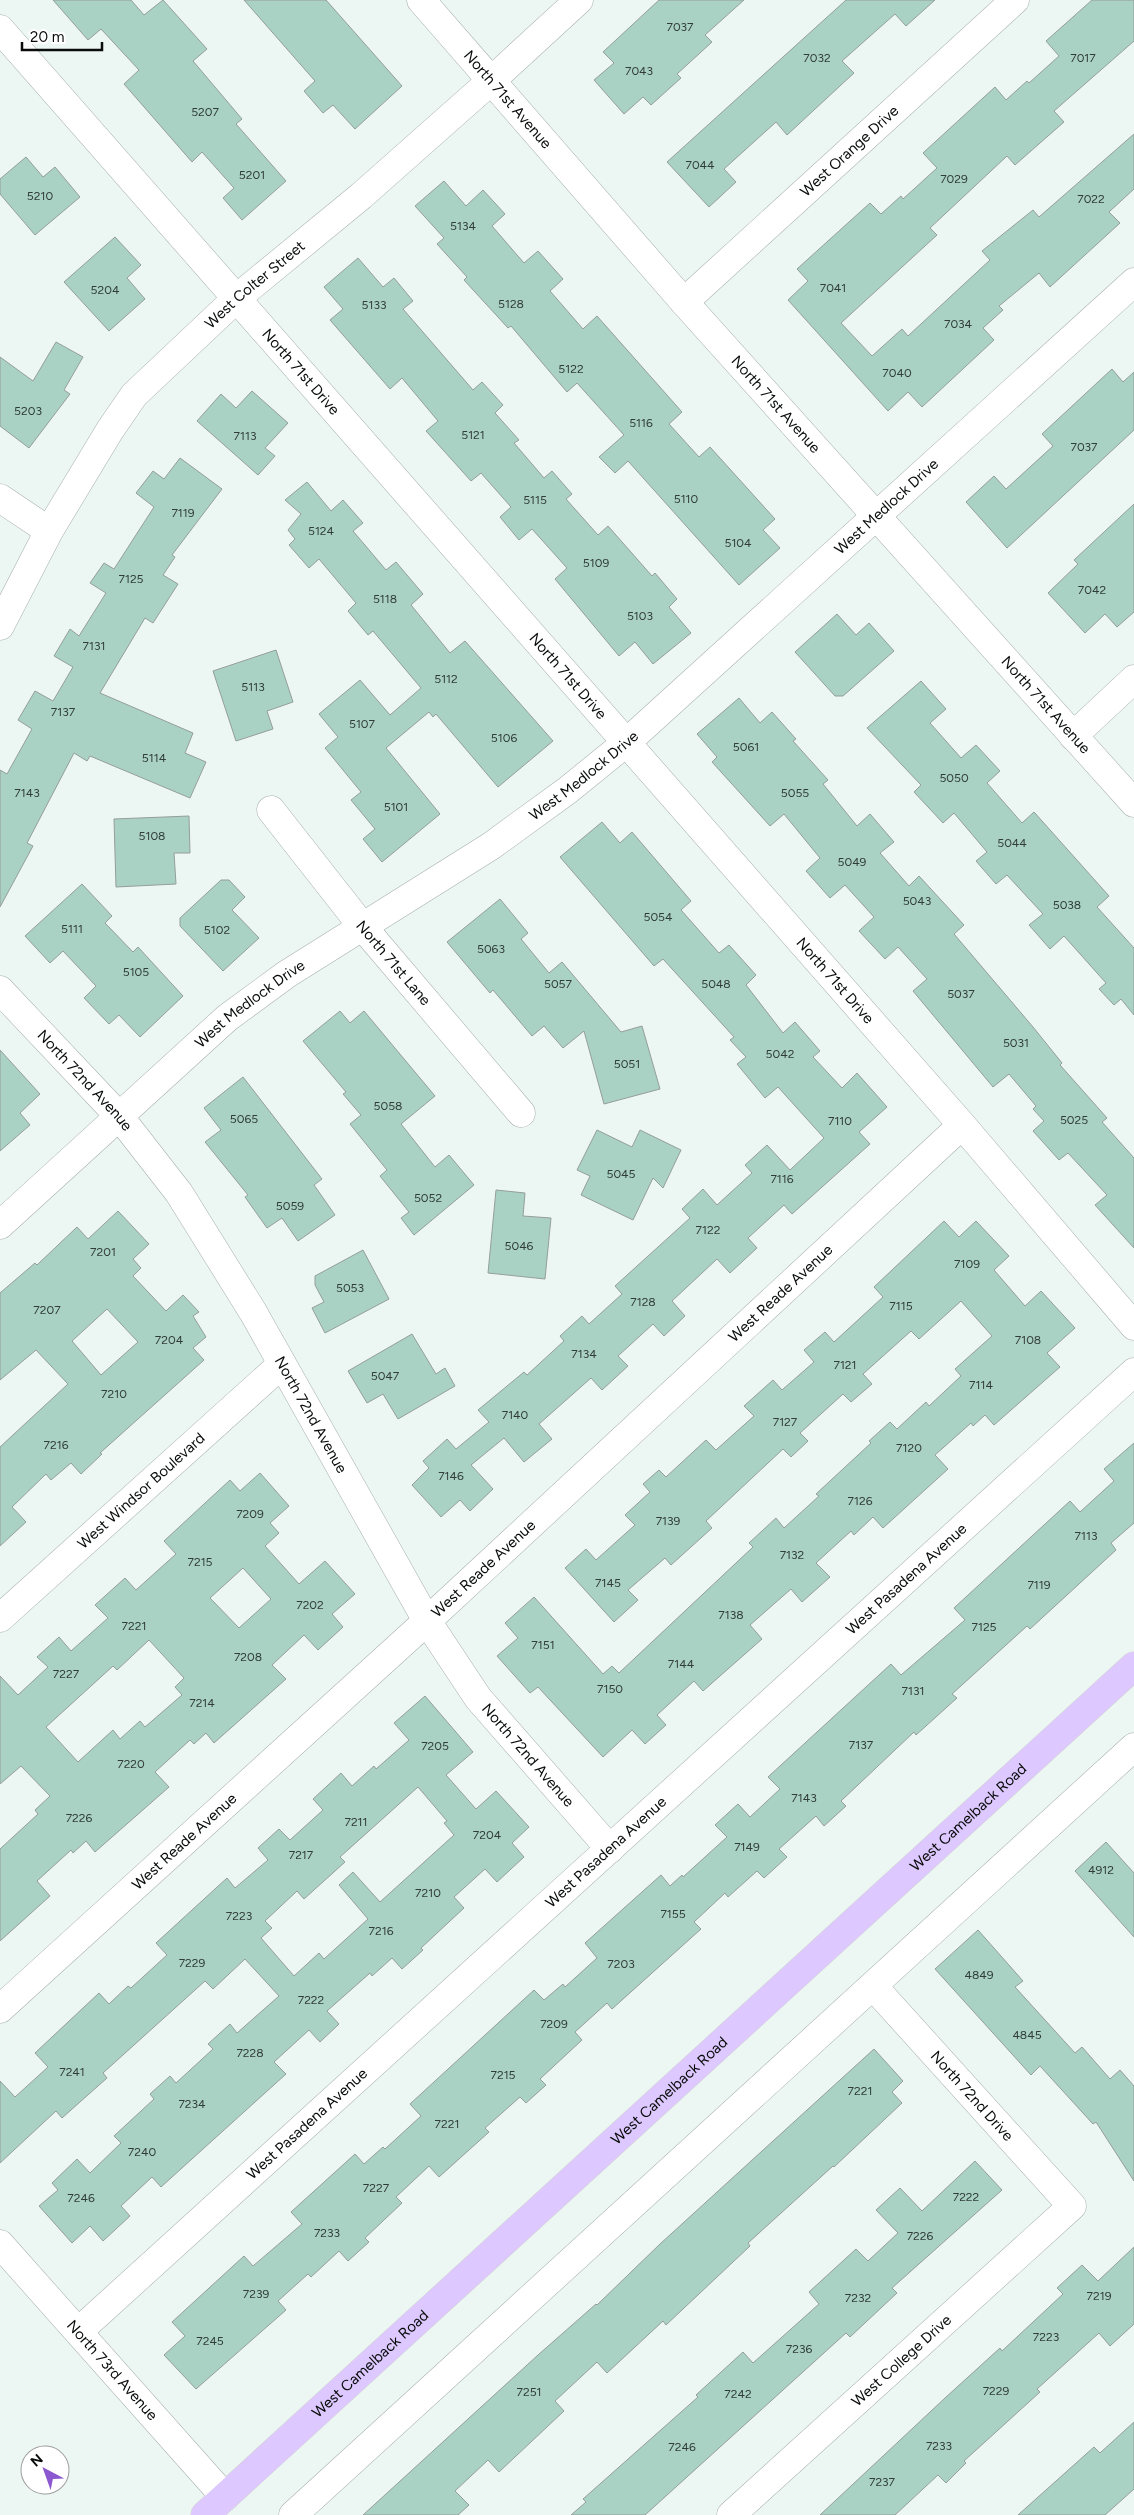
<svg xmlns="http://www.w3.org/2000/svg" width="1134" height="2515" viewBox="0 0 1134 2515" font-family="Figtree,sans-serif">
  <rect width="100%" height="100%" fill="#ecf6f3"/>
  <!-- building -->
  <path fill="#a9d1c4" stroke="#959e9b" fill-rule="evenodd" d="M53 0H131L144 15 163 0 207 49 193 61 242 119 236 124 286 181 242 220 223 198 234 188 202 152 192 162 124 84 139 70 101 29 88 40Z
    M244 0H326L402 86 355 129 333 105 323 113 304 91 315 81Z
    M659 0H744L705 35 712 42 677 74 681 78 651 105 643 97 624 114 594 80 614 63 603 52Z
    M846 0H935L906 26 895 14 842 61 854 73 787 135 776 122 724 169 736 182 709 207 667 162Z
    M1092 0H1134V41L1054 111 1064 122 1015 165 1007 156 930 228 937 235 841 323 872 356 902 329 908 336 990 260 982 251 1033 210 1039 217 1134 134V189L1109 212 1120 223 1050 287 1039 273 999 306 1003 310 983 328 994 340 922 407 908 392 888 411 788 300 808 281 797 269 870 203 881 214 901 196 903 199 937 168 923 153 995 87 1006 100 1027 81 1029 83 1059 56 1046 41Z
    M26 157 43 177 55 167 80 197 35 235 0 194V179Z
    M444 181 466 206 483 190 505 214 492 226 524 263 538 251 563 279 550 291 583 329 597 316 682 412 669 424 699 457 710 447 775 519 763 530 780 548 739 585 628 461 615 473 599 457 624 435 577 383 567 392 511 326 508 328 464 280 467 277 437 244 444 238 415 206Z
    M115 237 141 265 127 278 145 299 109 331 64 282Z
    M358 258 383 287 394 278 413 301 403 309 473 390 482 382 503 405 495 413 519 440 514 443 544 478 552 471 572 494 566 499 598 535 608 526 652 576 655 573 677 599 669 607 691 633 653 664 635 642 619 656 555 579 567 568 532 529 519 540 500 517 511 507 481 473 471 481 426 431 438 421 402 378 390 389 330 320 343 309 324 287Z
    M56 342 83 357 64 390 70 394 29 448 0 426V357L33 381Z
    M1112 369 1123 382 1134 372V430L1007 548 966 502 994 476 1006 489 1053 446 1042 434Z
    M252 391 288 423 265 448 275 456 258 475 197 421 221 394 236 408Z
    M180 458 222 489 172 555 175 557 163 575 178 584 153 623 145 618 100 693 193 733 185 753 206 762 190 798 90 756 87 761 74 753 27 843 33 846 0 907V770L7 774 32 729 18 720 35 691 53 701 73 667 54 656 70 629 79 636 106 593 90 583 104 563 114 569 154 507 136 493 153 471 164 479Z
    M307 482 331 511 343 500 363 523 353 531 386 570 396 562 423 594 411 605 450 653 465 641 553 741 498 787 436 714 433 717 429 712 386 748 440 814 382 862 363 839 375 829 351 800 361 792 325 748 338 737 319 714 360 680 390 715 421 688 373 631 368 635 348 611 356 603 319 559 309 568 289 545 295 539 288 530 301 514 285 500Z
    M1134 504V612L1117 627 1105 614 1085 633 1048 593 1078 564 1074 560Z
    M837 614 856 635 869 623 894 651 843 696H835L795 652Z
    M276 650 293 702 267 711 273 729 236 741 213 671Z
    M921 681 946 709 930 723 961 758 976 745 1000 771 987 783 1022 823 1034 812 1109 896 1097 907 1134 948V1015L1121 999 1114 1005 1099 989 1106 983 1064 936 1050 949 1029 925 1043 914 1007 875 996 884 976 861 987 852 954 813 943 823 914 792 921 785 867 728Z
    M739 698 760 723 772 712 796 739 793 741 828 780 823 784 857 826 870 814 894 842 880 853 909 886 919 876 964 925 954 934 1033 1027 1062 1063 1060 1065 1107 1118 1102 1122 1134 1158V1248L1095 1205 1107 1195 1068 1153 1059 1160 1033 1131 1044 1121 1033 1109 1036 1106 1009 1074 993 1087 913 991 927 979 898 947 885 959 859 931 874 917 845 885 830 898 806 871 820 858 784 814 770 826 712 762 717 757 697 734Z
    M189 816 190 853H174L176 884 116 887 114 819Z
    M602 822 620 843 632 832 691 901 681 910 719 953 729 945 756 975 746 985 783 1033 795 1022 820 1051 813 1057 842 1088 857 1073 887 1107 859 1132 870 1144 792 1214 784 1205 748 1238 757 1248 730 1273 717 1259 672 1301 685 1316 664 1336 653 1324 618 1356 628 1366 602 1390 591 1378 539 1424 552 1439 524 1462 504 1438 471 1465 493 1489 470 1511 460 1500 441 1517 412 1485 429 1468 423 1461 447 1439 456 1449 489 1422 478 1410 524 1372 527 1375 564 1341 560 1336 582 1316 589 1324 622 1294 615 1286 690 1218 682 1209 703 1189 717 1205 752 1173 745 1165 767 1145 790 1170 824 1138 778 1087 765 1098 737 1064 746 1057 730 1040 734 1037 663 959 654 966 560 857Z
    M221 880H229L245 897 232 910 259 938 223 971 180 926V918Z
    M82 884 112 916 105 923 133 952 138 947 183 996 140 1037 119 1015 109 1024 84 998 96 986 63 951 50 963 25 936Z
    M500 899 528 933 521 939 549 973 562 962 621 1032 642 1026 660 1089 604 1104 584 1031 563 1048 544 1026 532 1036 493 990 490 993 447 942Z
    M340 1011 350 1023 364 1011 435 1096 401 1124 435 1167 449 1155 474 1185 414 1235 401 1218 409 1212 380 1176 387 1170 350 1124 361 1115 343 1094 346 1092 303 1041Z
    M0 1050 40 1094 20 1113 30 1125 0 1151Z
    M243 1077 322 1179 314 1185 335 1215 298 1241 282 1218 267 1228 245 1197 248 1195 205 1142 221 1130 204 1108Z
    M597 1130 632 1147 640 1130 681 1150 663 1188 653 1178 633 1220 581 1195 590 1176 577 1170Z
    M496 1190 525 1193 523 1216 551 1218 545 1279 488 1273Z
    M118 1211 149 1244 133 1259 141 1268 133 1276 166 1311 183 1295 199 1312 193 1316 206 1337 193 1348 204 1360 100 1453 102 1454 81 1474 71 1463 51 1480 46 1474 12 1507 26 1522 0 1546V1447L68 1384 36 1350 0 1380V1293L35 1263 37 1265 77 1227 88 1239ZM107 1309 138 1342 101 1375 72 1341Z
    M944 1221 959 1237 976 1221 1009 1256 994 1270 1025 1306 1041 1291 1075 1328 1047 1353 1060 1367 994 1425 985 1415 973 1426 971 1423 935 1455 948 1469 883 1528 873 1517 854 1535 851 1531 816 1563 830 1577 802 1602 791 1589 750 1625 762 1639 703 1691 694 1681 657 1715 666 1725 645 1744 632 1730 603 1757 538 1687 530 1693 497 1656 518 1638 505 1623 534 1597 603 1674 612 1666 619 1673 753 1547 749 1543 776 1518 784 1528 819 1496 816 1494 871 1443 869 1441 890 1422 897 1429 926 1402 929 1406 961 1376 955 1369 992 1336 961 1301 919 1339 911 1331 863 1374 872 1384 851 1402 843 1394 800 1433 808 1441 791 1457 783 1449 706 1521 712 1528 671 1565 665 1558 628 1590 638 1600 614 1622 565 1568 586 1549 596 1560 635 1525 625 1515 650 1492 643 1484 659 1470 666 1477 706 1440 716 1450 754 1416 744 1406 773 1380 782 1390 814 1362 804 1350 825 1332 834 1342 883 1297 874 1287Z
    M363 1250 389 1299 325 1333 312 1308 324 1302 315 1285V1276Z
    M412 1334 436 1374 445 1368 455 1386 398 1419 383 1394 367 1403 348 1371Z
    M1134 1443V1523L1111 1543 1116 1550 1030 1629 1027 1626 952 1694 957 1698 916 1735 914 1732 841 1801 846 1806 824 1826 816 1816 779 1849 787 1857 764 1878 757 1871 728 1897 725 1893 694 1922 701 1929 612 2009 607 2003 575 2032 582 2040 540 2079 546 2085 526 2103 520 2097 485 2128 489 2132 439 2177 429 2166 396 2197 402 2203 365 2238 369 2242 348 2261 339 2251 311 2277 308 2274 278 2301 286 2310 196 2389 164 2355 185 2336 172 2322 244 2256 253 2266 302 2224 291 2212 355 2154 364 2164 383 2147 385 2149 421 2116 410 2104 534 1990 544 2000 563 1984 565 1987 597 1958 585 1943 661 1875 670 1886 682 1875 683 1877 727 1837 715 1825 738 1804 750 1817 780 1789 768 1777 891 1664 901 1675 965 1620 954 1608 1070 1501 1080 1512 1114 1481 1104 1469Z
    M260 1473 289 1506 270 1523 279 1533 265 1546 299 1584 325 1561 355 1594 332 1614 343 1627 318 1650 304 1635 272 1665 286 1679 214 1743 206 1733 194 1744 190 1740 155 1772 169 1787 95 1852 86 1841 73 1853 71 1850 37 1881 50 1896 0 1941V1849L38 1814 35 1810 50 1796 21 1766 0 1784V1676L18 1695 48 1667 37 1657 59 1637 71 1651 108 1618 95 1605 125 1578 136 1590 176 1554 164 1541 230 1480 240 1491ZM243 1568 271 1599 239 1628 210 1598ZM149 1640 184 1678 175 1687 182 1695 145 1727 140 1721 120 1739 113 1730 78 1762 46 1727 113 1666 117 1670Z
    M425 1696 473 1752 446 1775 476 1809 496 1791 529 1827 512 1843 524 1857 497 1882 485 1869 454 1897 464 1908 421 1948 423 1950 402 1969 392 1958 372 1976 370 1973 327 2011 339 2024 320 2042 309 2030 274 2062 286 2074 161 2187 152 2177 121 2206 130 2216 103 2241 90 2226 72 2243 39 2206 58 2190 52 2183 77 2159 90 2173 121 2143 114 2136 154 2099 150 2094 170 2076 176 2083 213 2049 208 2044 230 2024 237 2033 279 1996 245 1959 213 1989 205 1981 103 2073 107 2078 62 2118 56 2111 0 2163V2081L15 2097 48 2067 35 2053 99 1993 109 2004 128 1986 131 1988 167 1955 156 1943 227 1878 235 1888 268 1860 258 1848 279 1829 290 1840 323 1810 313 1799 341 1773 352 1786 374 1766 376 1769 409 1740 394 1723ZM418 1787 447 1821 444 1823 454 1835 380 1902 353 1872 339 1885 368 1919 324 1959 319 1953 294 1976 261 1938 272 1928 265 1921 297 1891 304 1899 345 1862 340 1857Z
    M1106 1842 1134 1873V1937L1075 1871Z
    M978 1930 1023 1981 1015 1987 1075 2053 1082 2047 1110 2079 1120 2070 1134 2086V2181L1096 2122 1093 2124 1040 2066 1031 2075 935 1969Z
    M874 2049 903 2081 892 2092 902 2103 834 2167 833 2166 748 2243 750 2246 666 2325 663 2321 607 2373 597 2362 555 2401 564 2411 499 2472 488 2460 455 2491 469 2505 458 2515H363L538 2355 596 2304 597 2305 660 2244Z
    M975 2161 1002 2190 892 2288 897 2293 850 2337 846 2333 645 2515H571L586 2502 583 2499 698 2397 696 2395 743 2352 753 2363 819 2304 809 2292 856 2249 868 2261 898 2233 876 2210 900 2188 922 2211Z
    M1134 2247V2324L1110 2346 1099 2333 1037 2389 1040 2392 964 2461 966 2463 946 2483 938 2475 895 2515H820L945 2398 1000 2348 1002 2351 1063 2294 1057 2288 1082 2265 1098 2281Z
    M1134 2422V2489L1105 2515H1018L1094 2447 1100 2453Z"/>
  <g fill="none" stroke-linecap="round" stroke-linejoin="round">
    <defs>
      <g id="street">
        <path id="s1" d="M421 0 684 302 1134 803"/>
        <path id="s2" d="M0 29 962 1125 1134 1326"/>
        <path id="s3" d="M684 302 1015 0"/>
        <path d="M0 498 49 531"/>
        <path id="s4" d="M0 626 49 531 110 430 134 395 238 297 361 196 492 80 579 0"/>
        <path d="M1073 736 1134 679"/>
        <path id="s5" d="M271 810 362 926 521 1113"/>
        <path id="s6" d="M0 990 119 1116 179 1193 253 1312 427 1621 478 1698 610 1849"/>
        <path id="s7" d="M0 1225 227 1018 287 974 491 846 568 790 627 742 1134 282"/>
        <path id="s8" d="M0 1618 282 1364"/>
        <path id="s9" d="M0 2009 427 1621 962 1125"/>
        <path id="s10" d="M0 2244 225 2497"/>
        <path id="s11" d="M79 2331 1134 1372"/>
        <path d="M293 2515 1134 1747"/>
        <path id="s12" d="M731 2515 1072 2206 873 1986"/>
      </g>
      <g id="primary">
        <path id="s13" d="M205 2515 1134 1666"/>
      </g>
    </defs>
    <!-- street casing -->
    <use href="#street" stroke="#a7b0ad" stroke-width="29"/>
    <!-- primary casing -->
    <use href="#primary" stroke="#d3d3d3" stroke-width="29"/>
    <!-- street -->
    <use href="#street" stroke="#fff" stroke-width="28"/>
    <!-- primary -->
    <use href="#primary" stroke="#ddc8ff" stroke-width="28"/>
  </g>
  <g text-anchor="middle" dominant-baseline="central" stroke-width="4" stroke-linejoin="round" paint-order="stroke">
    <!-- number labels -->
    <g font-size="12" fill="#313d39">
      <text x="680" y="27">7037</text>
      <text x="817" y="58">7032</text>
      <text x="1083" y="58">7017</text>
      <text x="639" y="71">7043</text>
      <text x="205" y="112">5207</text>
      <text x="700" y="165">7044</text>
      <text x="252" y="175">5201</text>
      <text x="954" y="179">7029</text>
      <text x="40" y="196">5210</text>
      <text x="1091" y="199">7022</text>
      <text x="463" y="226">5134</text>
      <text x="833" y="288">7041</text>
      <text x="105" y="290">5204</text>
      <text x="511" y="304">5128</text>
      <text x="374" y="305">5133</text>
      <text x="958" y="324">7034</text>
      <text x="571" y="369">5122</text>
      <text x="897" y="373">7040</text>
      <text x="28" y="411">5203</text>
      <text x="641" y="423">5116</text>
      <text x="473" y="435">5121</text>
      <text x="245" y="436">7113</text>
      <text x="1084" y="447">7037</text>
      <text x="686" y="499">5110</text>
      <text x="535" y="500">5115</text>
      <text x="183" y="513">7119</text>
      <text x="321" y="531">5124</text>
      <text x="738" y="543">5104</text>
      <text x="596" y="563">5109</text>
      <text x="131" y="579">7125</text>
      <text x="1092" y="590">7042</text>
      <text x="385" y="599">5118</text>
      <text x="640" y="616">5103</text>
      <text x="94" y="646">7131</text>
      <text x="446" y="679">5112</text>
      <text x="253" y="687">5113</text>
      <text x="63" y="712">7137</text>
      <text x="362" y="724">5107</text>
      <text x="504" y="738">5106</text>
      <text x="746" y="747">5061</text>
      <text x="154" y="758">5114</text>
      <text x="954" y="778">5050</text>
      <text x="27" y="793">7143</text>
      <text x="795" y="793">5055</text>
      <text x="396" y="807">5101</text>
      <text x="152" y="836">5108</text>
      <text x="1012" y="843">5044</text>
      <text x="852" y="862">5049</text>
      <text x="917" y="901">5043</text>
      <text x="1067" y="905">5038</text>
      <text x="658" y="917">5054</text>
      <text x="72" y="929">5111</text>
      <text x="217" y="930">5102</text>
      <text x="491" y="949">5063</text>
      <text x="136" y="972">5105</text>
      <text x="558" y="984">5057</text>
      <text x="716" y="984">5048</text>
      <text x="961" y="994">5037</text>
      <text x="1016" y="1043">5031</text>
      <text x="780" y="1054">5042</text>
      <text x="627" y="1064">5051</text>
      <text x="388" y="1106">5058</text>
      <text x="244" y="1119">5065</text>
      <text x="1074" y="1120">5025</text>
      <text x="840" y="1121">7110</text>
      <text x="621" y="1174">5045</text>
      <text x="782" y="1179">7116</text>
      <text x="428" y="1198">5052</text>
      <text x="290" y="1206">5059</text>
      <text x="708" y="1230">7122</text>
      <text x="519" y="1246">5046</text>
      <text x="103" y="1252">7201</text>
      <text x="967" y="1264">7109</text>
      <text x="350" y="1288">5053</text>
      <text x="643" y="1302">7128</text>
      <text x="901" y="1306">7115</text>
      <text x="47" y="1310">7207</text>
      <text x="169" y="1340">7204</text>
      <text x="1028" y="1340">7108</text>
      <text x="584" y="1354">7134</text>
      <text x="845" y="1365">7121</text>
      <text x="385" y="1376">5047</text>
      <text x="981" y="1385">7114</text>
      <text x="114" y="1394">7210</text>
      <text x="515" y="1415">7140</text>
      <text x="785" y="1422">7127</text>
      <text x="56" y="1445">7216</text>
      <text x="909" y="1448">7120</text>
      <text x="451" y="1476">7146</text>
      <text x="860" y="1501">7126</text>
      <text x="250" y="1514">7209</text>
      <text x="668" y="1521">7139</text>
      <text x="1086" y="1536">7113</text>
      <text x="792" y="1555">7132</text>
      <text x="200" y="1562">7215</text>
      <text x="608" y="1583">7145</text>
      <text x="1039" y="1585">7119</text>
      <text x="310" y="1605">7202</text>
      <text x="731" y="1615">7138</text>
      <text x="134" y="1626">7221</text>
      <text x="984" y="1627">7125</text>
      <text x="543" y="1645">7151</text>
      <text x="248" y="1657">7208</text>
      <text x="681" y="1664">7144</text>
      <text x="66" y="1674">7227</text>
      <text x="610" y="1689">7150</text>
      <text x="913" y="1691">7131</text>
      <text x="202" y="1703">7214</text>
      <text x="861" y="1745">7137</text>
      <text x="435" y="1746">7205</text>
      <text x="131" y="1764">7220</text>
      <text x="804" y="1798">7143</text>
      <text x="79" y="1818">7226</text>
      <text x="356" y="1822">7211</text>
      <text x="487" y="1835">7204</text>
      <text x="747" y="1847">7149</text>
      <text x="301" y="1855">7217</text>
      <text x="1101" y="1870">4912</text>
      <text x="428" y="1893">7210</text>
      <text x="673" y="1914">7155</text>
      <text x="239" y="1916">7223</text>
      <text x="381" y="1931">7216</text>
      <text x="192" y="1963">7229</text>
      <text x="621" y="1964">7203</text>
      <text x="979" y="1975">4849</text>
      <text x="311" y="2000">7222</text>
      <text x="554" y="2024">7209</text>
      <text x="1027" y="2035">4845</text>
      <text x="250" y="2053">7228</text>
      <text x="72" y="2072">7241</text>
      <text x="503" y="2075">7215</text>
      <text x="860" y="2091">7221</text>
      <text x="192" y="2104">7234</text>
      <text x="447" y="2124">7221</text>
      <text x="142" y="2152">7240</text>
      <text x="376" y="2188">7227</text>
      <text x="966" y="2197">7222</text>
      <text x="81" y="2198">7246</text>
      <text x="327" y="2233">7233</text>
      <text x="920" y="2236">7226</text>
      <text x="256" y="2294">7239</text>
      <text x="1099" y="2296">7219</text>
      <text x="858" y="2298">7232</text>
      <text x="1046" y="2337">7223</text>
      <text x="210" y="2341">7245</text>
      <text x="799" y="2349">7236</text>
      <text x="996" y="2391">7229</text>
      <text x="529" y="2392">7251</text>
      <text x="738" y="2394">7242</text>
      <text x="939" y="2446">7233</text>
      <text x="682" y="2447">7246</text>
      <text x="882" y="2482">7237</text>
    </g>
    <!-- street labels -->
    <g font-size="15" fill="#090c0b" stroke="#fff">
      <text stroke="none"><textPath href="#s1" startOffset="132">North 71st Avenue</textPath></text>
      <text stroke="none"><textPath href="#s3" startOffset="224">West Orange Drive</textPath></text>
      <text stroke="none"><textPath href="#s4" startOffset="431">West Colter Street</textPath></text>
      <text stroke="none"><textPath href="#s2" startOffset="456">North 71st Drive</textPath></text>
      <text stroke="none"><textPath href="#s1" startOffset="538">North 71st Avenue</textPath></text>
      <text stroke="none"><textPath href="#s7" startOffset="1144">West Medlock Drive</textPath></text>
      <text stroke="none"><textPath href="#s2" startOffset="861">North 71st Drive</textPath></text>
      <text stroke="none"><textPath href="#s1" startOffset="942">North 71st Avenue</textPath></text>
      <text stroke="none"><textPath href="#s7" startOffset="739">West Medlock Drive</textPath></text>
      <text stroke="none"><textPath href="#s5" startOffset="196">North 71st Lane</textPath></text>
      <text stroke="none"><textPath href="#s2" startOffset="1266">North 71st Drive</textPath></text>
      <text stroke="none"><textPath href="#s7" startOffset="334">West Medlock Drive</textPath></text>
      <text stroke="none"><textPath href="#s6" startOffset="124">North 72nd Avenue</textPath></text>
      <text stroke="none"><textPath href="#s9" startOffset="1059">West Reade Avenue</textPath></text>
      <text stroke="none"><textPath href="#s6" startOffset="529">North 72nd Avenue</textPath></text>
      <text stroke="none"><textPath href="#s8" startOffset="190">West Windsor Boulevard</textPath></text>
      <text stroke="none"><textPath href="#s9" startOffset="654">West Reade Avenue</textPath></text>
      <text stroke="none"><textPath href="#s11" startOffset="1118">West Pasadena Avenue</textPath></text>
      <text stroke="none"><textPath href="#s6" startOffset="934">North 72nd Avenue</textPath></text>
      <text stroke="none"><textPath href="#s13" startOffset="1034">West Camelback Road</textPath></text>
      <text stroke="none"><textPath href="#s9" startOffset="249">West Reade Avenue</textPath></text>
      <text stroke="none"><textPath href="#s11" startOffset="712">West Pasadena Avenue</textPath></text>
      <text stroke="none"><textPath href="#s13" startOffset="629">West Camelback Road</textPath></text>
      <text transform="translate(972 2096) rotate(48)">North 72nd Drive</text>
      <text stroke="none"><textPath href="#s11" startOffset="308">West Pasadena Avenue</textPath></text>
      <text stroke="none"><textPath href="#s12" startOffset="230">West College Drive</textPath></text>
      <text stroke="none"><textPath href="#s13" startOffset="224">West Camelback Road</textPath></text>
      <text stroke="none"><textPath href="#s10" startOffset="169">North 73rd Avenue</textPath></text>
    </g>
  </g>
  <!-- north arrow -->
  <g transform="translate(45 2470) rotate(319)"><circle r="24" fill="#ffffff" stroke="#9d9e9d"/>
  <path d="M0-4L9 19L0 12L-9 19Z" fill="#8c58d0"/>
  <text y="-8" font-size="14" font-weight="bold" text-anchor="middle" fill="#090c0b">N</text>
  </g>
  <!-- scale -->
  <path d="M22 42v8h80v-8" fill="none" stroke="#090c0b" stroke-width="2.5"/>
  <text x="30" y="42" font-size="15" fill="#090c0b" stroke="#ffffff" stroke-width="4" paint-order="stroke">20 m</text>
</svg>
